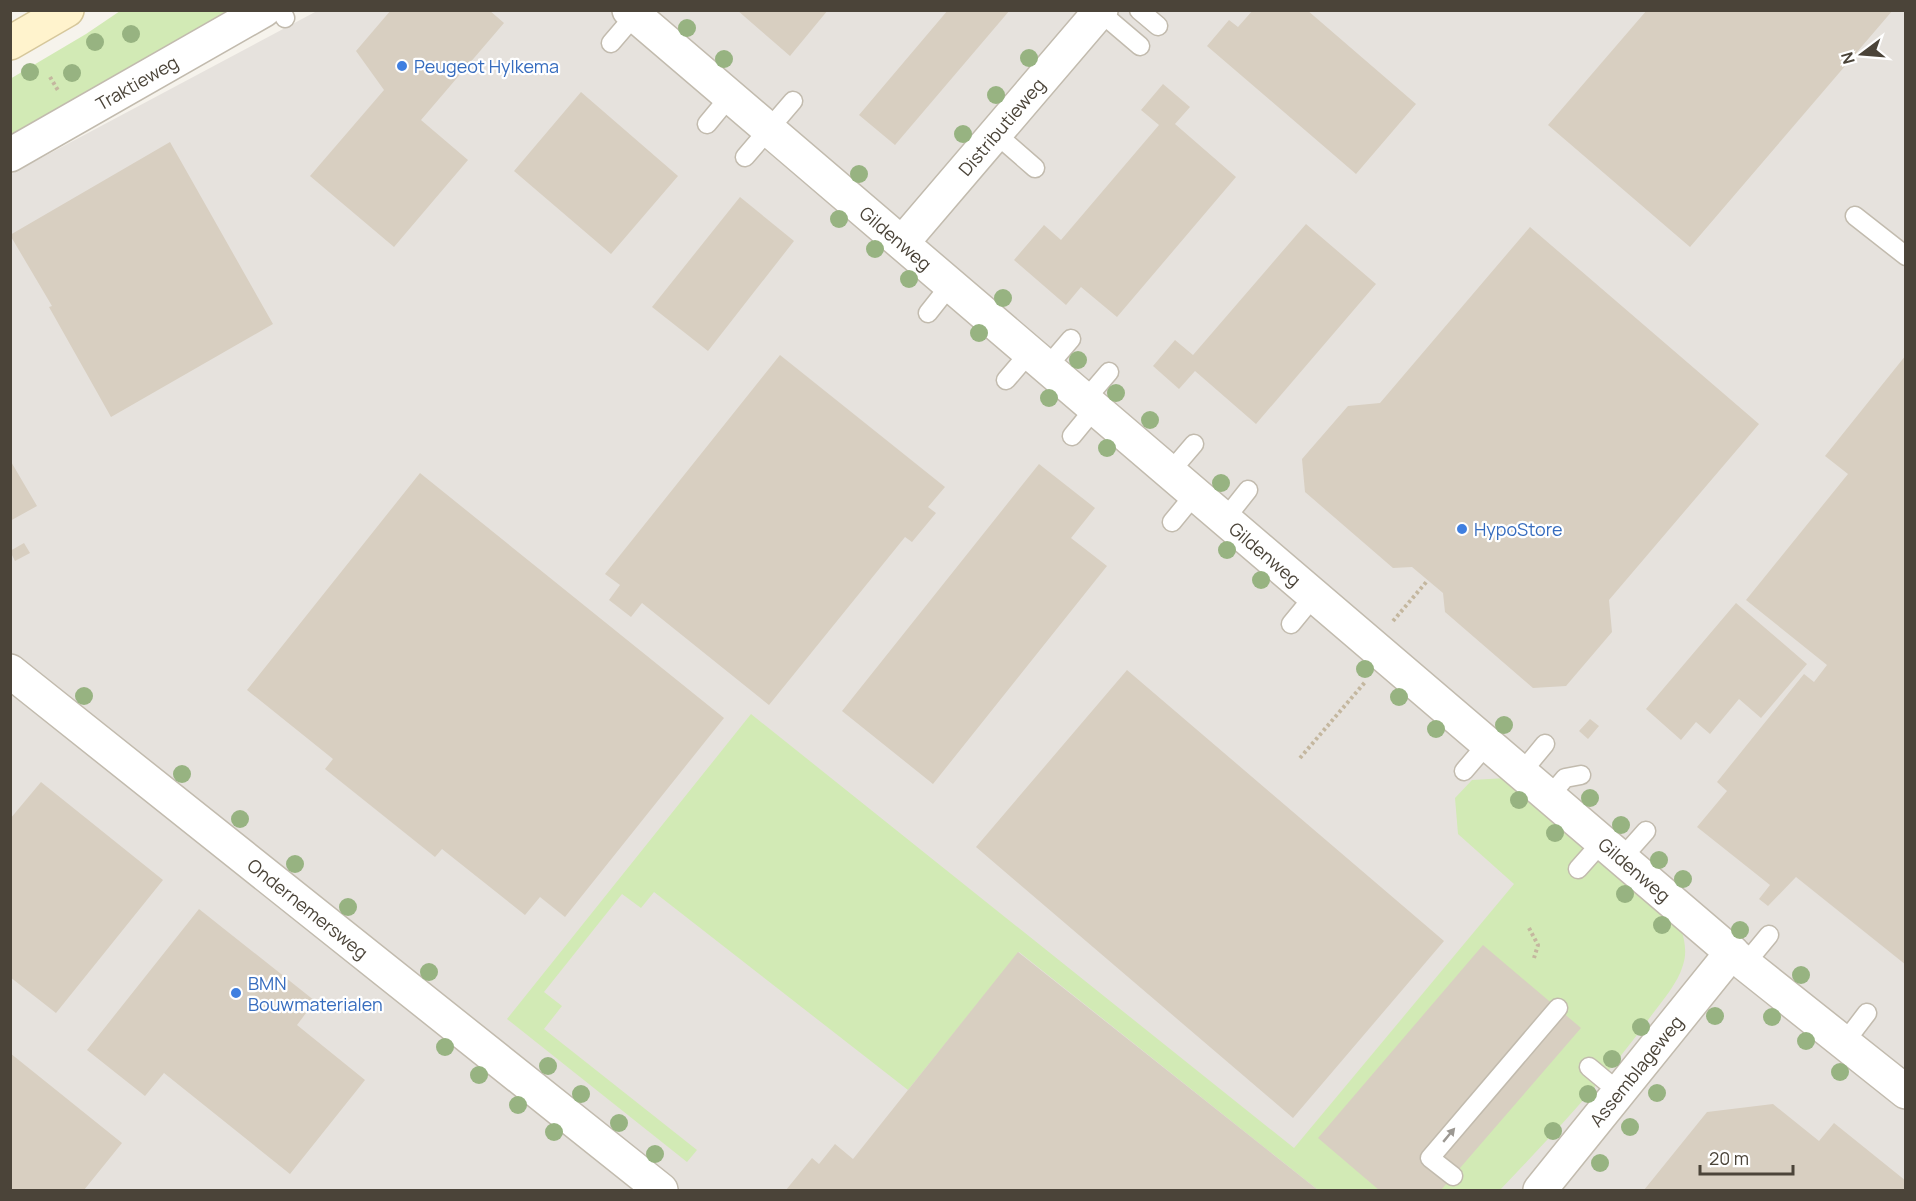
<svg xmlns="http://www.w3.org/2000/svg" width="1916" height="1201" viewBox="0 0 1916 1201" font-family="Manrope,sans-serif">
  <rect width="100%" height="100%" fill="#f6f3ec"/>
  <!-- industrial -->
  <path fill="#e6e2dd" d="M317 11H1905V1190H11V174Z"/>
  <!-- green -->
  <path fill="#d2eab5" d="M120 11H234L11 137 10 79 86 34Z
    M751 714 1294 1148 1514 884 1458 834 1455 798 1472 780 1506 778 1681 929C1685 941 1687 953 1683 965 1678 983 1662 1001 1651 1016 1606 1079 1553 1134 1500 1190H1318L1019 952 908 1090 654 892 641 908 622 894 544 992 562 1006 544 1029 697 1150 687 1162 507 1019Z"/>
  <!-- building -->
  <path fill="#d8cfc1" d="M391 10H489L504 23 421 120 468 160 394 247 310 176 384 90 356 51Z
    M737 10H828L790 56Z
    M948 10H1010L895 145 859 115Z
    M1253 10H1307L1416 104 1356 174 1207 46 1229 20 1238 27Z
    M1647 10H1893L1690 247 1548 125Z
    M1163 84 1190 107 1175 124 1236 177 1117 317 1081 287 1066 305 1014 260 1044 225 1061 240 1159 125 1141 110Z
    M581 92 678 176 611 254 514 171Z
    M170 142 273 324 111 417 49 307 52 306 10 235Z
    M740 197 794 241 708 351 652 307Z
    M1306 224 1376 284 1256 424 1195 371 1179 389 1153 366 1175 340 1193 355Z
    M1530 227 1759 424 1609 600 1612 632 1566 686 1533 688 1445 612 1443 593 1412 567 1393 568 1305 492 1302 459 1348 406 1380 403Z
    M780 355 945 487 928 507 936 513 912 542 905 537 769 705 642 603 631 617 609 600 620 585 605 574Z
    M1906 355V965L1796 877 1768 906 1759 899 1770 885 1697 827 1727 791 1717 782 1804 674 1814 682 1827 665 1746 600 1848 474 1825 456Z
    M10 460 37 506 10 521Z
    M1039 464 1095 508 1071 538 1107 566 933 784 842 711Z
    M420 473 724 718 565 917 540 897 525 915 442 849 435 857 325 769 333 759 247 690Z
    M24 543 30 553 15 561 10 551Z
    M1736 603 1807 664 1761 718 1739 699 1710 734 1696 722 1681 740 1646 709Z
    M1127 670 1444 941 1293 1118 976 847Z
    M1590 719 1599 726 1588 739 1579 731Z
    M41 782 163 880 56 1013 10 977V819Z
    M199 909 315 1001 297 1025 365 1080 290 1174 164 1073 145 1096 87 1050Z
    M1483 945 1581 1028 1441 1190H1379L1318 1138Z
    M1018 952 1318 1190H786L812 1158 819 1164 835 1144 853 1159Z
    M10 1053 122 1143 84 1190H10Z
    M1773 1104 1819 1141 1834 1123 1906 1181V1190H1644L1707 1112Z"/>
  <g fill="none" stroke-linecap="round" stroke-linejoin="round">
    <defs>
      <path id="service" d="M281 10 285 18
        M1139 10 1158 26
        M1100 12 1140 46
        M611 43 635 15
        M707 124 731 95
        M996 134 1035 168
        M745 157 793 101
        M1855 216 1906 256
        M928 313 951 284
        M1047 367 1071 339
        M1006 380 1030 352
        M1085 400 1109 372
        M1072 436 1095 408
        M1170 472 1194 444
        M1225 519 1248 490
        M1172 522 1195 494
        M1291 624 1314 596
        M1464 771 1487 744
        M1521 773 1545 744
        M1549 797 1565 778 1581 775
        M1622 858 1646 831
        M1578 869 1602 842
        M1745 964 1769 935
        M1844 1043 1867 1013
        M1589 1067 1619 1092
        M1453 1176 1430 1158 1558 1008"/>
      <g id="minor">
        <path id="s1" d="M629 10 1745 964 1906 1092"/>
        <path id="s2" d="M10 155 264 10"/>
        <path id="s3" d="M902 243 1101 10"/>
        <path id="s4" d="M10 671 661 1190"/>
        <path id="s5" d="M1540 1190 1732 952"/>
      </g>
      <path id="secondary" d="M10 43 67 10"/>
    </defs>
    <!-- service casing -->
    <use href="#service" stroke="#c2bbae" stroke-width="21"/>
    <!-- minor casing -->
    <use href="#minor" stroke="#c2bbae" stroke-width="36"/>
    <!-- secondary casing -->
    <use href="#secondary" stroke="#d6c79b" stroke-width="36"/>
    <!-- path -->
    <path stroke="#c4b79f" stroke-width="4" stroke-dasharray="3 3" stroke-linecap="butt" d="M50 77 59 92
      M1393 621 1428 580
      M1300 758 1366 681
      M1529 928 1538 945 1534 958"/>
    <!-- service -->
    <use href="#service" stroke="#fff" stroke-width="18"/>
    <!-- minor -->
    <use href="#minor" stroke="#fff" stroke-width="33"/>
    <!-- secondary -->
    <use href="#secondary" stroke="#fff3cd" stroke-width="33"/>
  </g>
  <!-- trees -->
  <g fill="#97b381">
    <circle cx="687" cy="28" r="9"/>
    <circle cx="131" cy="34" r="9"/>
    <circle cx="95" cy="42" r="9"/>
    <circle cx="1029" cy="58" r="9"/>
    <circle cx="724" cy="59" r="9"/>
    <circle cx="30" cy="72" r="9"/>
    <circle cx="72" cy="73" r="9"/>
    <circle cx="996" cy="95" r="9"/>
    <circle cx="963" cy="134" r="9"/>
    <circle cx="859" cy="174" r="9"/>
    <circle cx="839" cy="219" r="9"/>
    <circle cx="875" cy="249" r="9"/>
    <circle cx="909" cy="279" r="9"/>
    <circle cx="1003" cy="298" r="9"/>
    <circle cx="979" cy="333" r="9"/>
    <circle cx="1078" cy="360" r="9"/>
    <circle cx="1116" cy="393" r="9"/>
    <circle cx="1049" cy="398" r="9"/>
    <circle cx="1150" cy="420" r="9"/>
    <circle cx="1107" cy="448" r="9"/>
    <circle cx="1221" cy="483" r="9"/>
    <circle cx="1227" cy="550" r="9"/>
    <circle cx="1261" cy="580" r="9"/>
    <circle cx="1365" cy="669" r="9"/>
    <circle cx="84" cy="696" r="9"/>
    <circle cx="1399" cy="697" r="9"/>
    <circle cx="1504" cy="725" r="9"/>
    <circle cx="1436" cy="729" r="9"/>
    <circle cx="182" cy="774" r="9"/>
    <circle cx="1590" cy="798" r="9"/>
    <circle cx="1519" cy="800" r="9"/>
    <circle cx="240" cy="819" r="9"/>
    <circle cx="1621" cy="825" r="9"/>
    <circle cx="1555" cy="833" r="9"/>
    <circle cx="1659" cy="860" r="9"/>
    <circle cx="295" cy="864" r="9"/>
    <circle cx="1683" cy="879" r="9"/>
    <circle cx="1625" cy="894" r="9"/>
    <circle cx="348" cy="907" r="9"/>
    <circle cx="1662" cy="925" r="9"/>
    <circle cx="1740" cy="930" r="9"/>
    <circle cx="429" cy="972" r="9"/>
    <circle cx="1801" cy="975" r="9"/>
    <circle cx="1715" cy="1016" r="9"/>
    <circle cx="1772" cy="1017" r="9"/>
    <circle cx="1641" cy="1027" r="9"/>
    <circle cx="1806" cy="1041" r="9"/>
    <circle cx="445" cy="1047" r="9"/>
    <circle cx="1612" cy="1059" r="9"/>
    <circle cx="548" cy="1066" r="9"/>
    <circle cx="1840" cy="1072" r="9"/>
    <circle cx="479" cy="1075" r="9"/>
    <circle cx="1657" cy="1093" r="9"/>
    <circle cx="581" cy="1094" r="9"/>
    <circle cx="1588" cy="1094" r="9"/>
    <circle cx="518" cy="1105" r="9"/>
    <circle cx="619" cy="1123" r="9"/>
    <circle cx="1630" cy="1127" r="9"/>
    <circle cx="1553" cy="1131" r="9"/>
    <circle cx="554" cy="1132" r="9"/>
    <circle cx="655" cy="1154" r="9"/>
    <circle cx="1600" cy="1163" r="9"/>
  </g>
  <!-- one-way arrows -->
  <defs><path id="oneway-solid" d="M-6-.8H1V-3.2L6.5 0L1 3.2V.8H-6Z" transform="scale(1.5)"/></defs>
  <use fill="#9c9892" href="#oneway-solid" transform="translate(1449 1135) rotate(-50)"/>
  <!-- markers -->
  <g fill="#3f7fe0" stroke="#fff" stroke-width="2">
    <circle cx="402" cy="66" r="6"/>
    <circle cx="1462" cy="529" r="6"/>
    <circle cx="236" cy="993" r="6"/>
  </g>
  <g text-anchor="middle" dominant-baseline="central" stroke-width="4.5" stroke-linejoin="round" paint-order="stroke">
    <!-- shop labels -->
    <g font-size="18" fill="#366cbe" stroke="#fff" text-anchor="start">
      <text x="414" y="66">Peugeot Hylkema</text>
      <text x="1474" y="529">HypoStore</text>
      <text x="248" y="983">BMN<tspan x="248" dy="21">Bouwmaterialen</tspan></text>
    </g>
    <!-- street labels -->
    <g font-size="18" fill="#4b4439" stroke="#fff">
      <text stroke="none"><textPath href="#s2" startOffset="146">Traktieweg</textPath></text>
      <text stroke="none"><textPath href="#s3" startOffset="153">Distributieweg</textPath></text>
      <text stroke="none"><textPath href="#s1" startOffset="351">Gildenweg</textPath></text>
      <text stroke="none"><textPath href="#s1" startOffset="837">Gildenweg</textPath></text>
      <text stroke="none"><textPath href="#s1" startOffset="1323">Gildenweg</textPath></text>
      <text stroke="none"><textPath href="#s4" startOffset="381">Ondernemersweg</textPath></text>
      <text stroke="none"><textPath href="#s5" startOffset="153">Assemblageweg</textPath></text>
    </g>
  </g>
  <!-- border -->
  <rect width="1916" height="1201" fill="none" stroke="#4b4439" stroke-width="24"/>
  <!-- north arrow -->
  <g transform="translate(1862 54) rotate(254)" stroke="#ffffff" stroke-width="4.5" paint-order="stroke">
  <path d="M0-4.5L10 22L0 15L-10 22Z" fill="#4b4439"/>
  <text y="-9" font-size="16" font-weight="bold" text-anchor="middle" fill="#4b4439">N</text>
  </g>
  <!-- scale -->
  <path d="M1700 1165v9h93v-9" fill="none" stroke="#4b4439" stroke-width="3"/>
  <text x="1709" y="1165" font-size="18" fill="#4b4439" stroke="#ffffff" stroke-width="4.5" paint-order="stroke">20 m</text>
</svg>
